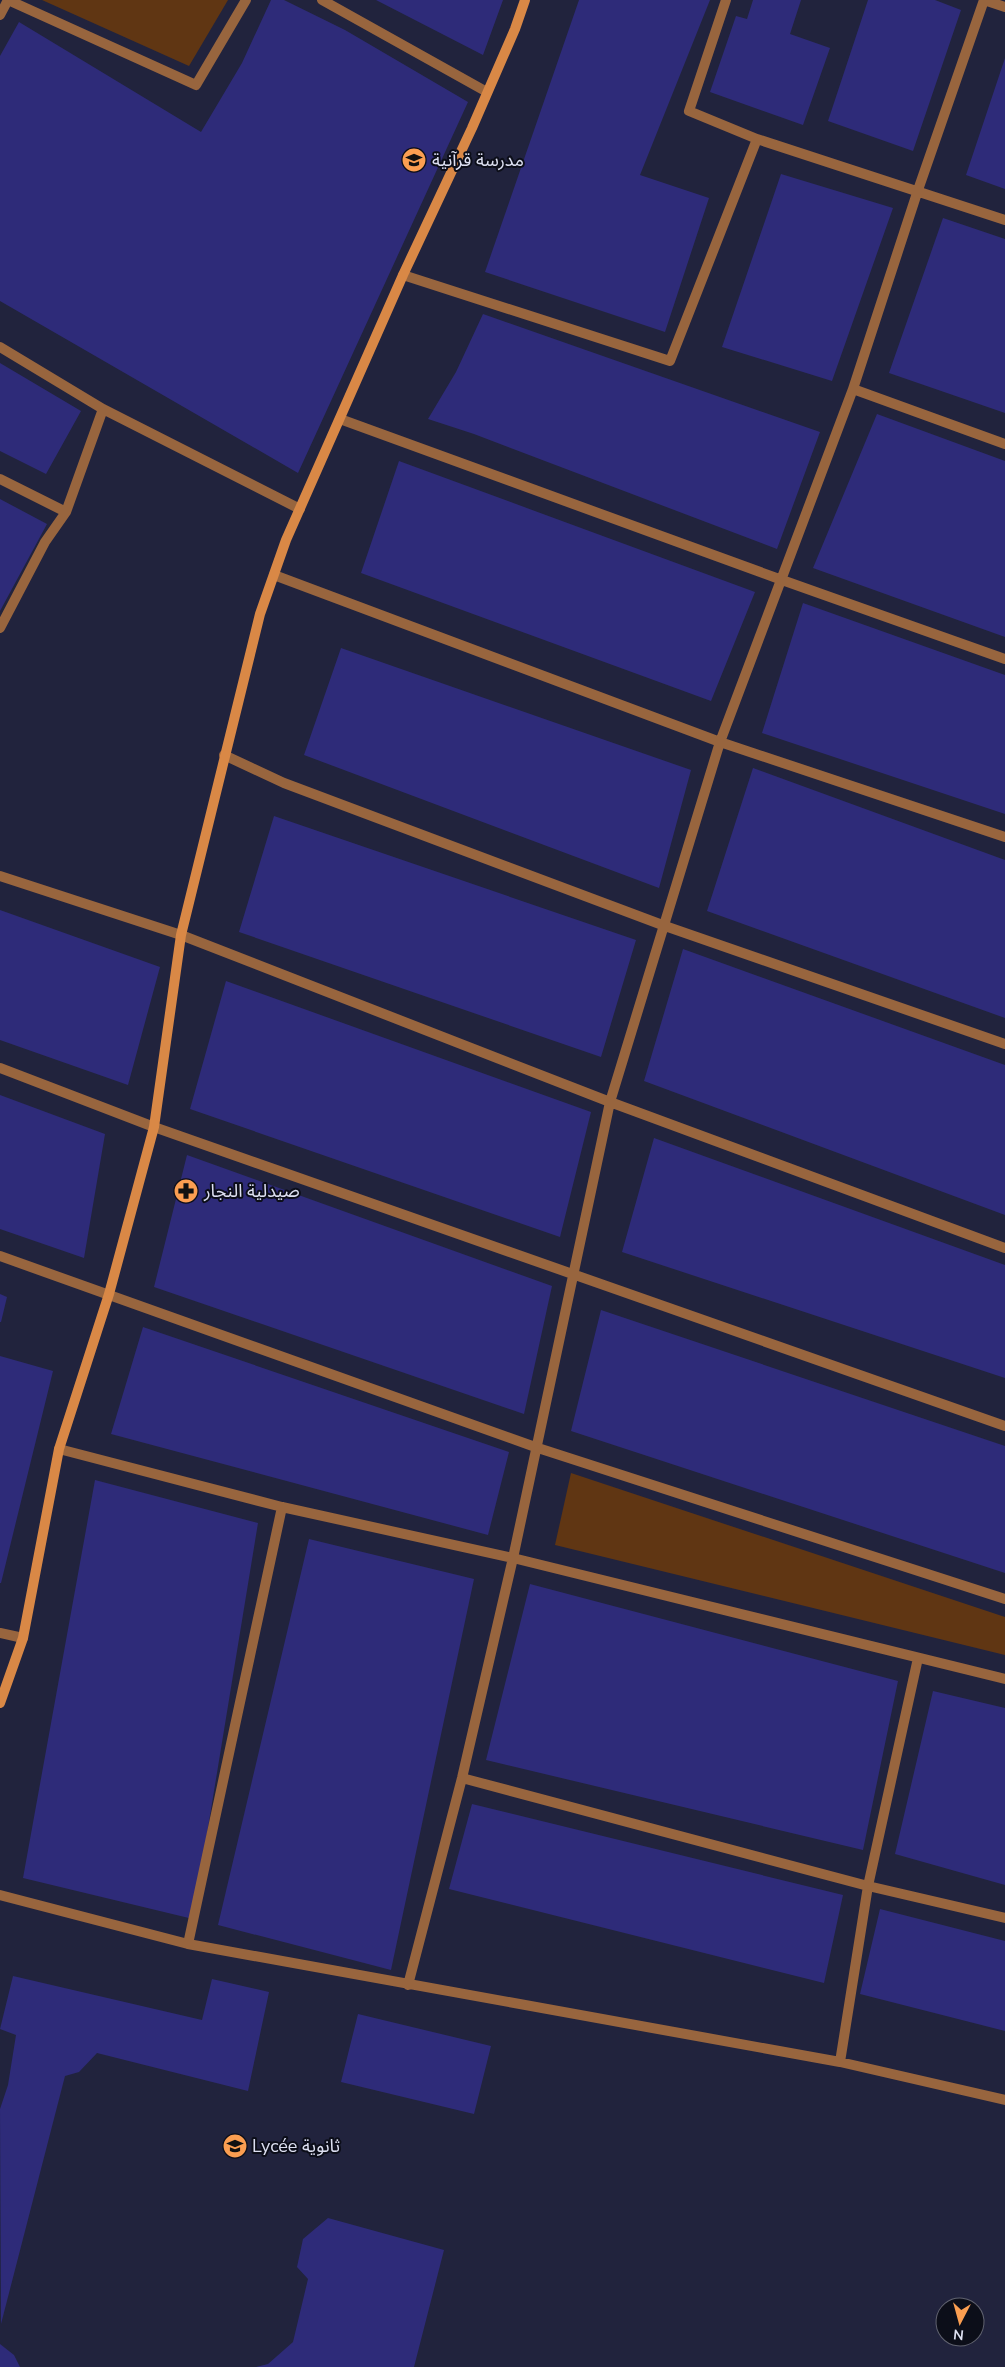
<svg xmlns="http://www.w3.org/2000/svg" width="1005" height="2367" viewBox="0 0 1005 2367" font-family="'Nunito Sans','Noto Sans Arabic',sans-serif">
  <rect width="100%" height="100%" fill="#21233d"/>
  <!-- green -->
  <path fill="#603613" d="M42 0H228L189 66Z
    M571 1473 1005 1617V1655L555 1545Z"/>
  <!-- building -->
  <path fill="#2e2b79" d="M271 0H284L345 30 468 102 298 473 0 301V56L19 22 201 132 242 63Z
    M376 0H503L483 55Z
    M579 0H710L640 175 709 198 665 332 485 272Z
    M753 0H801L790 34 830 48 803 125 710 92 736 16 747 19Z
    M868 0H935L961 10 913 151 828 121Z
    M1005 58V189L966 175Z
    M781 174 893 208 832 381 722 347Z
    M943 218 1005 239V413L889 373Z
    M483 314 820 432 777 549 474 434 428 419 456 372Z
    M0 363 81 411 46 474 0 451Z
    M877 414 1005 461V637L813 568Z
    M399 461 755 592 711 701 361 573Z
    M0 499 47 524 0 611Z
    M803 603 1005 675V814L762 733Z
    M341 648 691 770 659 888 304 755Z
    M753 768 1005 860V1018L707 911Z
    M274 816 636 940 601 1057 239 932Z
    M0 910 160 967 128 1085 0 1040Z
    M683 949 1005 1065V1215L644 1081Z
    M226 981 591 1112 560 1237 190 1109Z
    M0 1095 105 1134 84 1258 0 1229Z
    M654 1138 1005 1265V1378L622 1252Z
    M187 1155 552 1286 524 1414 154 1287Z
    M0 1294 7 1297 1 1322H0Z
    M601 1310 1005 1446V1573L571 1431Z
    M143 1327 509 1452 488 1535 111 1434Z
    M0 1356 53 1371 1 1583H0Z
    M95 1480 258 1523 193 1919 23 1878Z
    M309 1539 474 1579 391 1970 218 1925Z
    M530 1584 898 1681 863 1850 486 1760Z
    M933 1691 1005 1708V1885L895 1854Z
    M472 1804 843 1895 824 1983 449 1889Z
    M880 1909 1005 1941V2031L860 1994Z
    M13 1976 202 2020 212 1979 269 1992 248 2091 97 2053 79 2072 65 2076 1 2324 0 2109 8 2085 16 2035 0 2029Z
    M358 2014 491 2046 474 2114 341 2082Z
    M328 2218 444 2250 414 2367H256L268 2364 293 2342 308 2279 297 2267 303 2239Z
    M0 2344 14 2355 20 2367H0Z"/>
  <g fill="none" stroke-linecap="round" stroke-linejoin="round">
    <!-- street -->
    <path stroke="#98653e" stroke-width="10" d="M8 0 196 85 246 0
      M322 0 487 92
      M984 0 1005 7
      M0 15 8 0
      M757 139 1005 220
      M403 275 670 361 757 139 689 111 726 0
      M0 347 103 409 300 509
      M853 389 1005 444
      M340 419 782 580 1005 659
      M0 479 66 512
      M274 575 720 742 1005 837
      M0 628 45 542 66 512 103 409
      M224 755 284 783 665 926 1005 1044
      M0 876 181 935 610 1102 1005 1248
      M0 1068 154 1127 1005 1426
      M0 1256 538 1448 1005 1599
      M59 1449 282 1507 513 1558 1005 1679
      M0 1633 23 1638
      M462 1778 868 1886 1005 1918
      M0 1895 188 1944 840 2062 1005 2100
      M188 1944 282 1507
      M408 1985 462 1778 513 1558 610 1102 720 742 853 389 918 190 984 0
      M840 2062 868 1886 918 1658"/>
    <!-- secondary -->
    <path stroke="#d98846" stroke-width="10" d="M0 1703 23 1638 59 1449 109 1294 154 1127 181 935 260 614 286 540 403 275 472 128 515 29 525 0"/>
  </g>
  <!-- icons -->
  <defs>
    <symbol id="school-disc" viewBox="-11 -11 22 22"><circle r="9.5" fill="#fb9e51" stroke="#0c0e19"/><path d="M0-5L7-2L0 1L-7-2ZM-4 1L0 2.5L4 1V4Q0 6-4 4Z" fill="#111"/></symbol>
    <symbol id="pharmacy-disc" viewBox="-11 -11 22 22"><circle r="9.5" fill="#fb9e51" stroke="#0c0e19"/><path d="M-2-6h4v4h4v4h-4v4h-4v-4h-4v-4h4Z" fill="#111"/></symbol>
  </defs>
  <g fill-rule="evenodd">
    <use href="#school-disc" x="400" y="146" width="28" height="28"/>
    <use href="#pharmacy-disc" x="172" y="1177" width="28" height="28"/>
    <use href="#school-disc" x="221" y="2132" width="28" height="28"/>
  </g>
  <g text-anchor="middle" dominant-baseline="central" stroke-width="4" stroke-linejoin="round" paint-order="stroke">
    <!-- poi labels -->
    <g font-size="18" fill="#dde0f1" stroke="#0c0e19" text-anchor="start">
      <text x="432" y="160">مدرسة قرآنية</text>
      <text x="204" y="1191">صيدلية النجار</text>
      <text x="252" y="2146">Lycée ثانوية</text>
    </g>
  </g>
  <!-- north arrow -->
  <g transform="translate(960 2322) rotate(186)"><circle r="24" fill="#0c0e19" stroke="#60626f"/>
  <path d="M0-4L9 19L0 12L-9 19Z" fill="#fb9e51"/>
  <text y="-8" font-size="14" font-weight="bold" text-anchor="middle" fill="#dde0f1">N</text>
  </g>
</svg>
